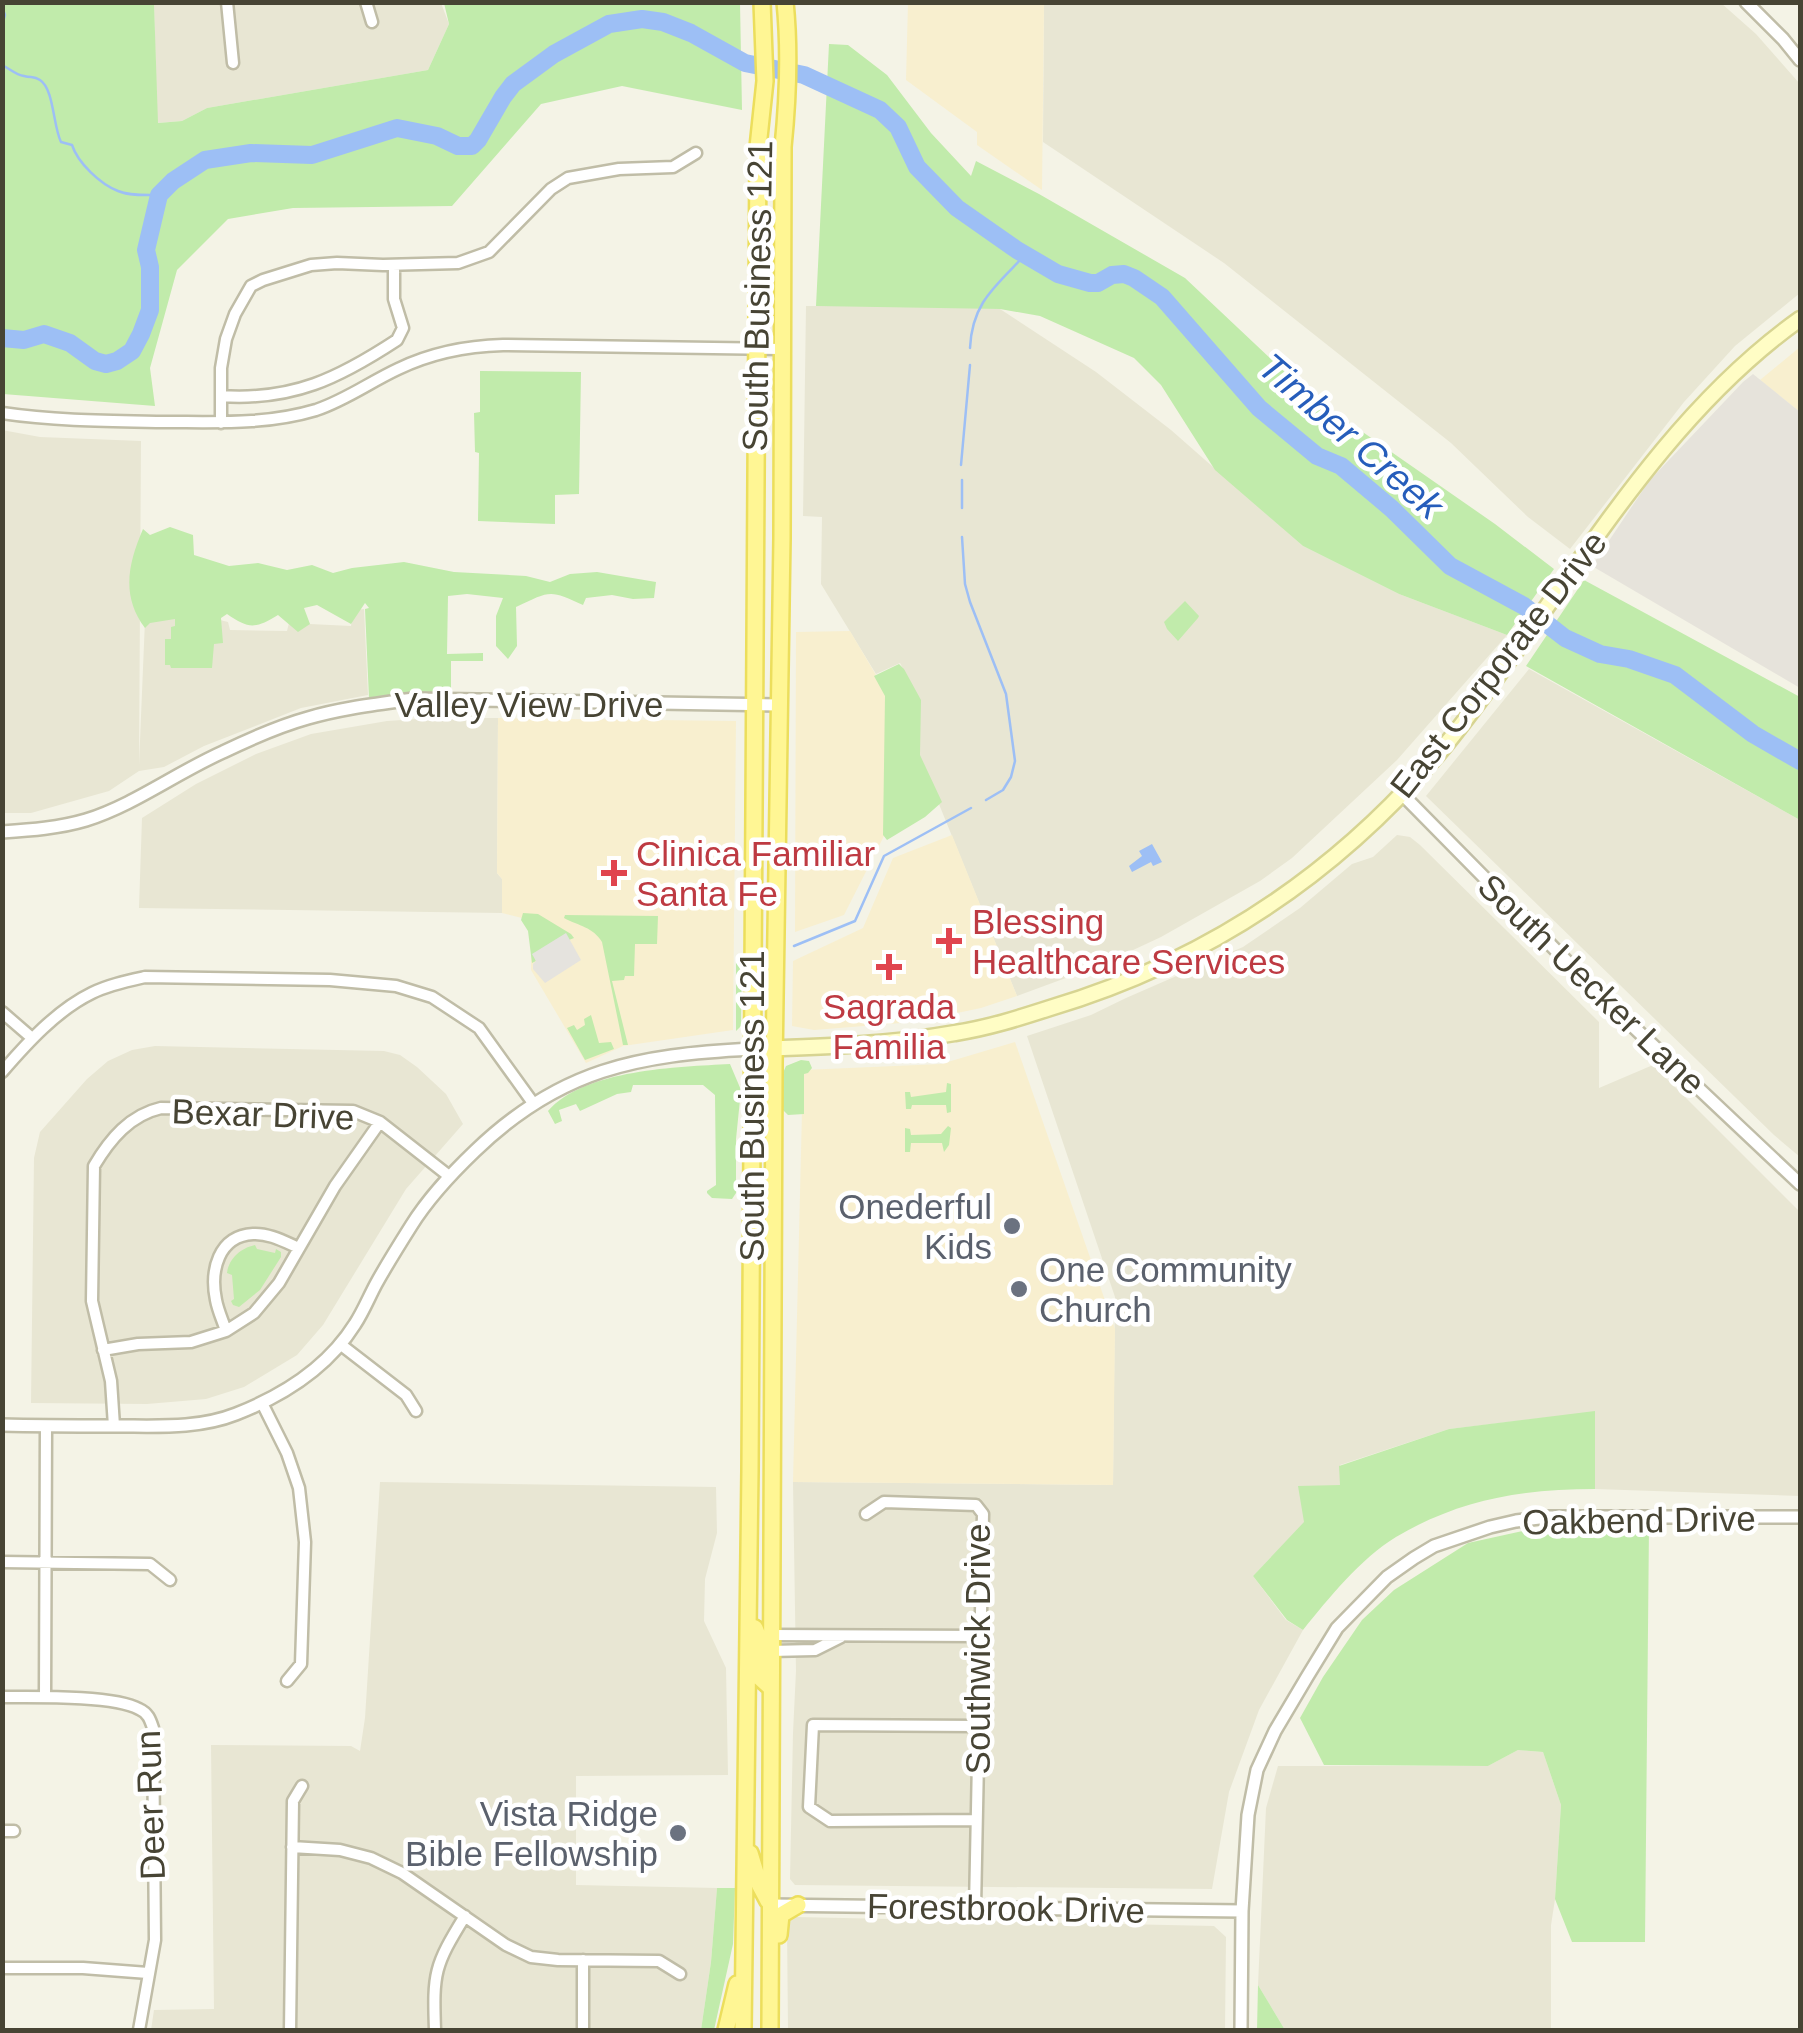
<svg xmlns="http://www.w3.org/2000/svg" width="1803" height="2033" viewBox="0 0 1803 2033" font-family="Helvetica,sans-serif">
  <rect width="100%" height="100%" fill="#f4f3e6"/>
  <!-- residential -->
  <path fill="#e8e6d3" d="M154 3H441L449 24 428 70 207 108 182 121 157 123Z
    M1044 3H1721L1756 34 1800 84V293L1735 346 1684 402 1570 549 1528 517 1451 443 1224 263 1043 142Z
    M806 306H932L1000 309 1096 372 1171 430 1303 546 1399 594 1507 635 1397 760 1292 858 1260 881 1161 937 1101 965 1017 996 919 755 920 701 900 663 876 674 821 584 822 517 803 516Z
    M2 430 40 437 141 441 139 765 145 620 168 617 216 619 228 622 230 630 287 631 289 623 351 626 353 610 364 609 368 695 301 708 204 746 164 767 139 771 109 791 31 813H3Z
    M1529 669 1800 820V1157L1774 1135 1426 796Z
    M434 718H498L497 873 502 879V913L139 908 142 818 196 784 256 754 311 734 387 721Z
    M1397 835 1410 837 1420 845 1599 1022V1088L1653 1065 1800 1212V1496L1595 1489V1412L1449 1429 1340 1465V1486L1253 1576 1286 1620 1303 1630 1259 1710 1229 1792 1212 1889 795 1885 790 1879 793 1733 796 1671 793 1482 1113 1485 1115 1297 1027 1036 1091 1015 1126 998 1243 947 1300 908 1352 864 1373 857Z
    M155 1046 384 1051 400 1055 417 1067 446 1094 463 1124 406 1189 323 1325 297 1355 244 1387 206 1399 147 1404 31 1403 34 1158 40 1132 87 1079 108 1061 132 1050Z
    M380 1482 716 1487 717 1533 705 1579 704 1621 726 1668 728 1775 576 1776V1885L717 1888 711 1962 701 2030H151L154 2010 214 2009 211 1745 351 1746 360 1751 365 1718Z
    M1518 1750 1543 1752 1561 1805 1555 1899 1551 1925V2030H1285L1258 1985 1266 1808 1278 1766H1488Z
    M796 1917 1214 1926 1226 1937 1225 2030H788L787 1925 791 1918Z"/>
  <!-- commercial -->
  <path fill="#f8efcf" d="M908 3H1044L1042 190 977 145V132L906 80Z
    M1800 347V412L1760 380Z
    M850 631 886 692 884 836 844 915 795 932 796 632Z
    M498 718 736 721 733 1030 623 1046 586 1063 531 970V933L522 918 502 913V879L497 873Z
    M952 835 1017 996 981 1008 914 1022 814 1030 792 1026 793 961 863 928 893 858Z
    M1015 1042 1115 1329 1113 1485 793 1482 803 1070 941 1064Z"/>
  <!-- industrial -->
  <path fill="#e6e3db" d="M1753 374 1800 412V688L1592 566 1649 481 1743 382Z"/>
  <!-- green -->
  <path fill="#c1ebab" d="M2 3H154L158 123 182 121 207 108 428 70 449 24 444 3H740L742 110 622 86 541 104 452 206 293 208 228 219 177 270 150 368 155 406 3 394Z
    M829 44 848 45 887 75 931 133 971 176 976 161 1039 194 1185 278 1308 394 1495 524 1554 569 1507 635 1399 594 1303 546 1215 470 1161 385 1134 358 1040 316 1000 309 816 306Z
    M480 371 581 372 579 494 555 495V524L478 521 479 453 475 452 474 413 480 412Z
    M170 527 193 535 194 555 229 566 258 563 287 570 312 565 333 573 352 568 404 562 454 572 526 576 550 582 570 574 597 572 656 582 654 598 633 599 612 595 586 598 583 605C549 589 550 591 516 607L517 646 508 659 496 646V616L503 598 467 594 448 596 447 654 483 653V661H451V692L448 694 369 698 365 609 369 608 365 603 351 624 317 605 304 608 310 624 298 632 278 615C255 629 249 629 227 614L221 618 223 643 214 644 212 668H171L170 665H165V639H171V627L175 626V619L150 623 145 628C121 596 128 564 143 529L150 535Z
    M1584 580 1800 697V820L1526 666Z
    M1185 601 1199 616 1198 618 1178 641 1167 629 1164 622Z
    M899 664 904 669 921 700 920 755 942 802 925 817 887 840 883 835 885 696 874 676Z
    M523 913 538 914 571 934 574 938 533 954 536 961 532 963 528 931 521 920Z
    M565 915 658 916 657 944H635L634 976H625L624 980 612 981 628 1045H623L621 1035 602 942C593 927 579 926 564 918Z
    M736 958H742L741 1026 736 1031Z
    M591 1015 599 1043 611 1042 614 1049 585 1060 567 1028 574 1025 577 1030 585 1025 584 1019Z
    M801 1060 809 1061 812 1068 808 1073 804 1074V1114L788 1115 783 1110V1073L786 1066Z
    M730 1064 741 1090 736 1139V1193L732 1199 712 1198 707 1193V1191L716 1185 715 1095 703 1085H633L631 1092 617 1094 580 1111 576 1104 559 1110 562 1121 555 1124 548 1111C585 1069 678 1067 730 1064Z
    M947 1083 951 1084V1112L947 1113 946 1105H912L911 1109H906L905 1092H910L911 1097 946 1092Z
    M948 1126 951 1128 949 1145 944 1152 942 1143H911L910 1152H905V1128L910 1129 911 1135 941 1134Z
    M255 1245 257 1249 275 1253 276 1249 281 1252V1257L260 1290 239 1307 233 1305 231 1301 234 1299 232 1275 227 1273C229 1258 241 1248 255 1245Z
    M1595 1411V1489C1522 1489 1460 1499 1396 1537 1361 1558 1328 1599 1303 1630L1287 1620 1253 1576 1304 1522 1298 1486 1340 1485 1339 1466 1449 1429Z
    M1649 1525 1645 1942H1572L1555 1899 1561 1805 1543 1752 1518 1750 1488 1766 1324 1765 1300 1718 1323 1677 1362 1620 1394 1590 1468 1543 1536 1528Z
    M717 1888H735L733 1944 714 2030H701L711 1962Z
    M1258 1985 1285 2030H1257Z"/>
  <!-- parking -->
  <path fill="#e5e3de" d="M566 933 581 960 545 983 533 969V964L536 961 532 954Z"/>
  <!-- water -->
  <path fill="#9dbff5" d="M1152 844 1162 862 1153 866 1151 862 1132 872 1129 866 1142 856 1139 851Z"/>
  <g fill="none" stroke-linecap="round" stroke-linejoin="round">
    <!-- stream -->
    <path stroke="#9dbff5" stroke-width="2.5" d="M2 7 5 15 2 25
      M2 65C10 69 16 75 24 76 32 78 34 76 40 80 54 89 53 126 61 142L72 145C78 163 100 184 118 191 130 196 146 195 159 195
      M970 348C972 302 996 286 1026 254
      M961 465 970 365
      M962 480V508
      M962 537 965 584 970 602 1006 694 1015 761 1011 777 1003 790 986 800
      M794 946 855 921 884 856 971 808"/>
    <!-- river -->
    <path stroke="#9dbff5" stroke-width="18" d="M2 338 24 340 44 334 70 343 95 361 106 364 117 361 132 351 141 334 150 310V267L146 250 159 195 173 181 205 160 251 153 312 155 397 128 437 136 458 146H472L478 140 503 97 513 84 554 54 609 24 642 19 663 22 691 33 745 63 804 75 880 110 898 127 917 167 957 208 1017 250 1058 274 1090 283H1098L1112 275 1124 274 1134 278 1162 297 1259 408 1317 456 1341 466 1392 509 1450 566 1524 606 1565 638 1600 654 1629 659 1675 675 1753 734 1800 761"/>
    <defs>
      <path id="minor" d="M227 2 233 63
        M366 2 372 22
        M221 396C293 401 339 378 397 340L403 328 394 299V265
        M2 413C56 421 110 421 164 422 216 422 266 425 316 410 346 400 370 382 398 369 431 353 466 346 503 345L781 349
        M221 423V368L226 339 235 314 251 286 263 280 311 265 337 263 383 265 458 263 489 252 551 189 568 178 619 169 673 167 696 153
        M2 1012 32 1038
        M2 1072C27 1043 57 1010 92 993 108 985 127 981 145 977L330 980 396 986 432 997 479 1028 533 1103
        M226 1331C223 1321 218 1311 216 1300 210 1271 218 1236 253 1234 269 1233 285 1242 299 1248
        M340 1344 406 1395 416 1411
        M103 1350 138 1344 191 1342 226 1331 254 1313 279 1283 335 1186 380 1122
        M262 1403 287 1453 299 1488 305 1542 301 1664 287 1681
        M114 1426 111 1381 92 1301 94 1166C110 1139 130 1115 161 1108L353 1111 380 1122 449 1176
        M866 1514 884 1502 976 1505 983 1514 975 1908
        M2 1562 150 1564 170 1580
        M771 1635 980 1636
        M770 1651 815 1650 841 1637
        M2 1697C33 1697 115 1695 139 1709 148 1713 150 1719 153 1728L155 1940 139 2030
        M45 1697 46 1426
        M976 1820 830 1821 809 1807 813 1725 978 1726
        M2 1831H14
        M292 1847 340 1850 371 1858 402 1873 506 1945 531 1957 558 1960 659 1961 680 1974
        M2 1968H83L148 1973
        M290 2030 293 1801 302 1786
        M435 2030C433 1973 434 1966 465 1916
        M583 2030V1960"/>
      <path id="tertiary" d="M1746 2 1783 39 1800 60
        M1401 793 1607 1002 1800 1184
        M2 832C31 830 59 828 86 820 134 805 176 773 223 752 250 739 279 726 308 718 342 708 378 704 413 699L780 705
        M2 1425C40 1426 78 1426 116 1426 157 1426 198 1429 236 1414 282 1396 328 1367 355 1324 363 1312 369 1297 376 1284 387 1264 399 1245 411 1226 429 1197 451 1174 475 1151 560 1069 637 1055 751 1049
        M770 1905 1242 1911
        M1241 2030 1242 1911 1248 1815 1257 1770 1275 1731 1307 1677 1337 1628 1387 1577 1414 1558 1434 1546 1490 1527 1516 1521 1547 1517H1800"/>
      <path id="secondary" d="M751 1049C819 1047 888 1045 955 1033 988 1028 1019 1018 1050 1008 1204 962 1334 876 1438 754 1467 720 1494 681 1520 645 1602 529 1683 402 1800 319"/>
      <path id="primary" d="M750 1626 755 1628 757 1633 760 1678 771 1688
        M750 1853 760 1886 768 1901
        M779 1935 781 1915 798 1905
        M726 2030 737 1984
        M743 2030 750 1471 758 147 765 81 762 2
        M770 2030 774 1064 782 538 783 147C788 98 790 51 785 2"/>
    </defs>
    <!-- minor casing -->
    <use href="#minor" stroke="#c0bda7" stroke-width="15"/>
    <!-- tertiary casing -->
    <use href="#tertiary" stroke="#c0bda7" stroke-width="16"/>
    <!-- secondary casing -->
    <use href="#secondary" stroke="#d7d492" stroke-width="19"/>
    <!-- primary casing -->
    <use href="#primary" stroke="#ecde5c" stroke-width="20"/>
    <!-- minor -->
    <use href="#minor" stroke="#fff" stroke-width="10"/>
    <!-- tertiary -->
    <use href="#tertiary" stroke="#fff" stroke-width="11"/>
    <!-- secondary -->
    <use href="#secondary" stroke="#fffdc5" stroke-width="14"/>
    <!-- primary -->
    <use href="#primary" stroke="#fff694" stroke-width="15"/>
  </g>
  <!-- markers -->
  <g fill="#e0444e" stroke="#fff" stroke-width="4">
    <path d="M609 858h10v10h10v10h-10v10h-10v-10h-10v-10h10z"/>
    <path d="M944 926h10v10h10v10h-10v10h-10v-10h-10v-10h10z"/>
    <path d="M884 952h10v10h10v10h-10v10h-10v-10h-10v-10h10z"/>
  </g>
  <g fill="#6b7280" stroke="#fff" stroke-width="4">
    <circle cx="1012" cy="1226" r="10"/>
    <circle cx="1019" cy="1289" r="10"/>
    <circle cx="678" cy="1833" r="10"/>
  </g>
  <g text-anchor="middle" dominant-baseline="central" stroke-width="9" stroke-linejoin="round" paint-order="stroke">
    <!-- street labels -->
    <g font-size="35" fill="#474434" stroke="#fff">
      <text transform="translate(757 296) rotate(-89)">South Business 121</text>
      <text transform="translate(1498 664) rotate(-52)">East Corporate Drive</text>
      <text x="529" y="704">Valley View Drive</text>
      <text transform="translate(1592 984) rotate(44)">South Uecker Lane</text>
      <text transform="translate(751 1106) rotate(-90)">South Business 121</text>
      <text transform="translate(263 1114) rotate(2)">Bexar Drive</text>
      <text transform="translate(1639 1520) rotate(-1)">Oakbend Drive</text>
      <text transform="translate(977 1649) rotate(-90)">Southwick Drive</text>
      <text transform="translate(150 1805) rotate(-92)">Deer Run</text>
      <text transform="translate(1006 1908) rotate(1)">Forestbrook Drive</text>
    </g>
    <!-- health labels -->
    <g font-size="35" fill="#be3a42" stroke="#fff" text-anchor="start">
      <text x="636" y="853">Clinica Familiar<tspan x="636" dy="40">Santa Fe</tspan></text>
      <text x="972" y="921">Blessing<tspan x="972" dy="40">Healthcare Services</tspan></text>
      <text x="889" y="1006" text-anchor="middle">Sagrada<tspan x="889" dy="40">Familia</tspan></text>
    </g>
    <!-- worship labels -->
    <g font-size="35" fill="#5b616d" stroke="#fff" text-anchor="end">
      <text x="992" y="1206">Onederful<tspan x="992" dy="40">Kids</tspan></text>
      <text x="1039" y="1269" text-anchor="start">One Community<tspan x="1039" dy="40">Church</tspan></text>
      <text x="658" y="1813">Vista Ridge<tspan x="658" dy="40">Bible Fellowship</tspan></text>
    </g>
    <!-- water labels -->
    <g font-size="38" font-style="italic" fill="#265dbb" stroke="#fff">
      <text transform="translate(1351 436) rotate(41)">Timber Creek</text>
    </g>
  </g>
  <!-- border -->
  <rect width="1803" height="2033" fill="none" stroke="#474434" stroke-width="10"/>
</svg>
